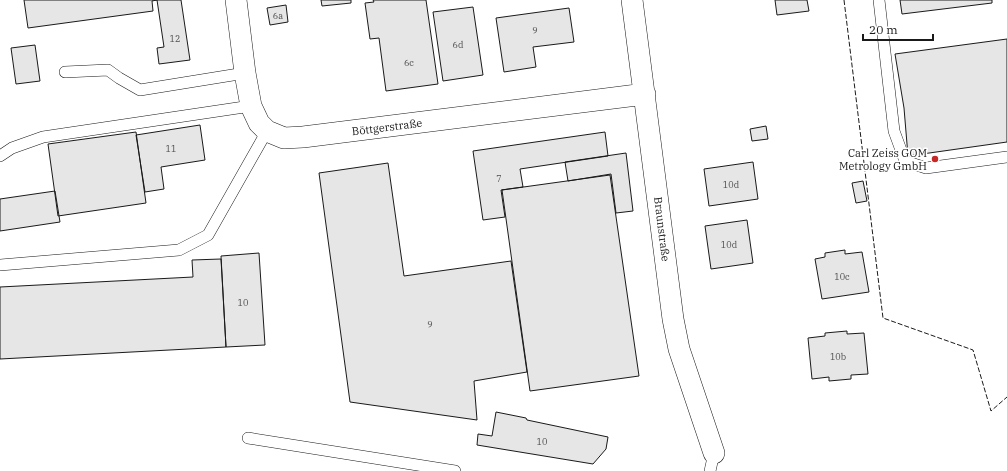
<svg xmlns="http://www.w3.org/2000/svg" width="1007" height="471" viewBox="0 0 1007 471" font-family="'IBM Plex Serif',serif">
  <rect width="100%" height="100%" fill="#fff"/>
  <!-- building -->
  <path fill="#e6e6e6" stroke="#1a1a1a" d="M24 0H181L190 60 159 64 157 48 164 47 157 0 152 1 153 11 28 28Z
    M321 0H351V3L322 6Z
    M373 0H426L438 84 386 91 379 38 370 39 365 3 374 2Z
    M775 0H807L809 11 777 15Z
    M900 0H992V3L902 14Z
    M286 5 288 22 270 25 267 8Z
    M473 7 483 75 443 81 433 12Z
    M569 8 574 42 533 47 536 67 504 72 496 18Z
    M1007 39V142L908 156 904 108 895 54Z
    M35 45 40 81 16 84 11 48Z
    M200 125 205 160 161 167 164 189 145 192 136 135Z
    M766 126 768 139 752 141 750 129Z
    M136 132 146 203 58 216 48 144Z
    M605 132 608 156 520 169 523 187 501 190 505 217 483 220 473 151Z
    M626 153 633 211 616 213 611 174 568 181 565 162Z
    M753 162 758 199 709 206 704 169Z
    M388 163 404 276 511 261 527 372 474 381 477 420 350 402 319 173Z
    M610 175 639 376 530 391 502 190Z
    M863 181 867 201 856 203 852 183Z
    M55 191 60 222 0 231V199Z
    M747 220 753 263 711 269 705 226Z
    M845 250V254L862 252 869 292 822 299 815 259 825 257V253Z
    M259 253 265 345 226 347 221 256Z
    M221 259 226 347 0 359V287L193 277 192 260Z
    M847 331V334L864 333 868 374 851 375V379L829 381V377L812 379 808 338 825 336V333Z
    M496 412 526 418 527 420 608 437 606 449 593 464 477 445 478 434 492 436Z"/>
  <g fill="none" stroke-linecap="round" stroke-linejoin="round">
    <defs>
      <path id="lane" d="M879 0 894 131 905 161 926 168 1007 157
        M65 72 108 70 119 78 140 90 245 73
        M0 156 12 148 43 137 251 106
        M0 265 179 250 208 235 267 131
        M248 438 455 471
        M710 471 714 453"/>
      <path id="street" d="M236 0 245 73 251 106 259 123 267 131 284 138 303 137 645 94
        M632 0 673 319 679 349 714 453"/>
    </defs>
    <!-- lane casing -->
    <use href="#lane" stroke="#1a1a1a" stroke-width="12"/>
    <!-- street casing -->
    <use href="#street" stroke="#1a1a1a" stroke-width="22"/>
    <!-- lane -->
    <use href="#lane" stroke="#fff" stroke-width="11"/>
    <!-- street -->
    <use href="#street" stroke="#fff" stroke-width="21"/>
    <!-- fence -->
    <path stroke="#1a1a1a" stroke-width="1" stroke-dasharray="5 2" stroke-linecap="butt" d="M844 0 883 318 973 350 991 411 1007 397"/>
  </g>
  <!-- markers -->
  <circle fill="#c62828" stroke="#fff" stroke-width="1.5" cx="935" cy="159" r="4"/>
  <g text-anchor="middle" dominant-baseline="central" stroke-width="3" stroke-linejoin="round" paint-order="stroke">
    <!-- number labels -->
    <g font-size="9" fill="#4d4d4d">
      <text x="278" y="15">6a</text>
      <text x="535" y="30">9</text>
      <text x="175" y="38">12</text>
      <text x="458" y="44">6d</text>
      <text x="409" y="62">6c</text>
      <text x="171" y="148">11</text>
      <text x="499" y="178">7</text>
      <text x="731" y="184">10d</text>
      <text x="729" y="244">10d</text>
      <text x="842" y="276">10c</text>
      <text x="243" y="302">10</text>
      <text x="430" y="324">9</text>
      <text x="838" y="356">10b</text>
      <text x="542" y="441">10</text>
    </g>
    <!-- street labels -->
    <g font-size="11" fill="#1a1a1a" stroke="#fff">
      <text transform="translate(387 127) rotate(-7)">Böttgerstraße</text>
      <text transform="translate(662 229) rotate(83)">Braunstraße</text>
    </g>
    <!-- poi labels -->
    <g font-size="11" fill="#1a1a1a" stroke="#fff" text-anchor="end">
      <text x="927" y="153">Carl Zeiss GOM<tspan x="927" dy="13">Metrology GmbH</tspan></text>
    </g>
  </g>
  <!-- scale -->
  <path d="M863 34v6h70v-6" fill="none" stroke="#1a1a1a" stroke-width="2"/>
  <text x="869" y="34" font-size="12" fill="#1a1a1a" stroke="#ffffff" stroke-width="3" paint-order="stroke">20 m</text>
</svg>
